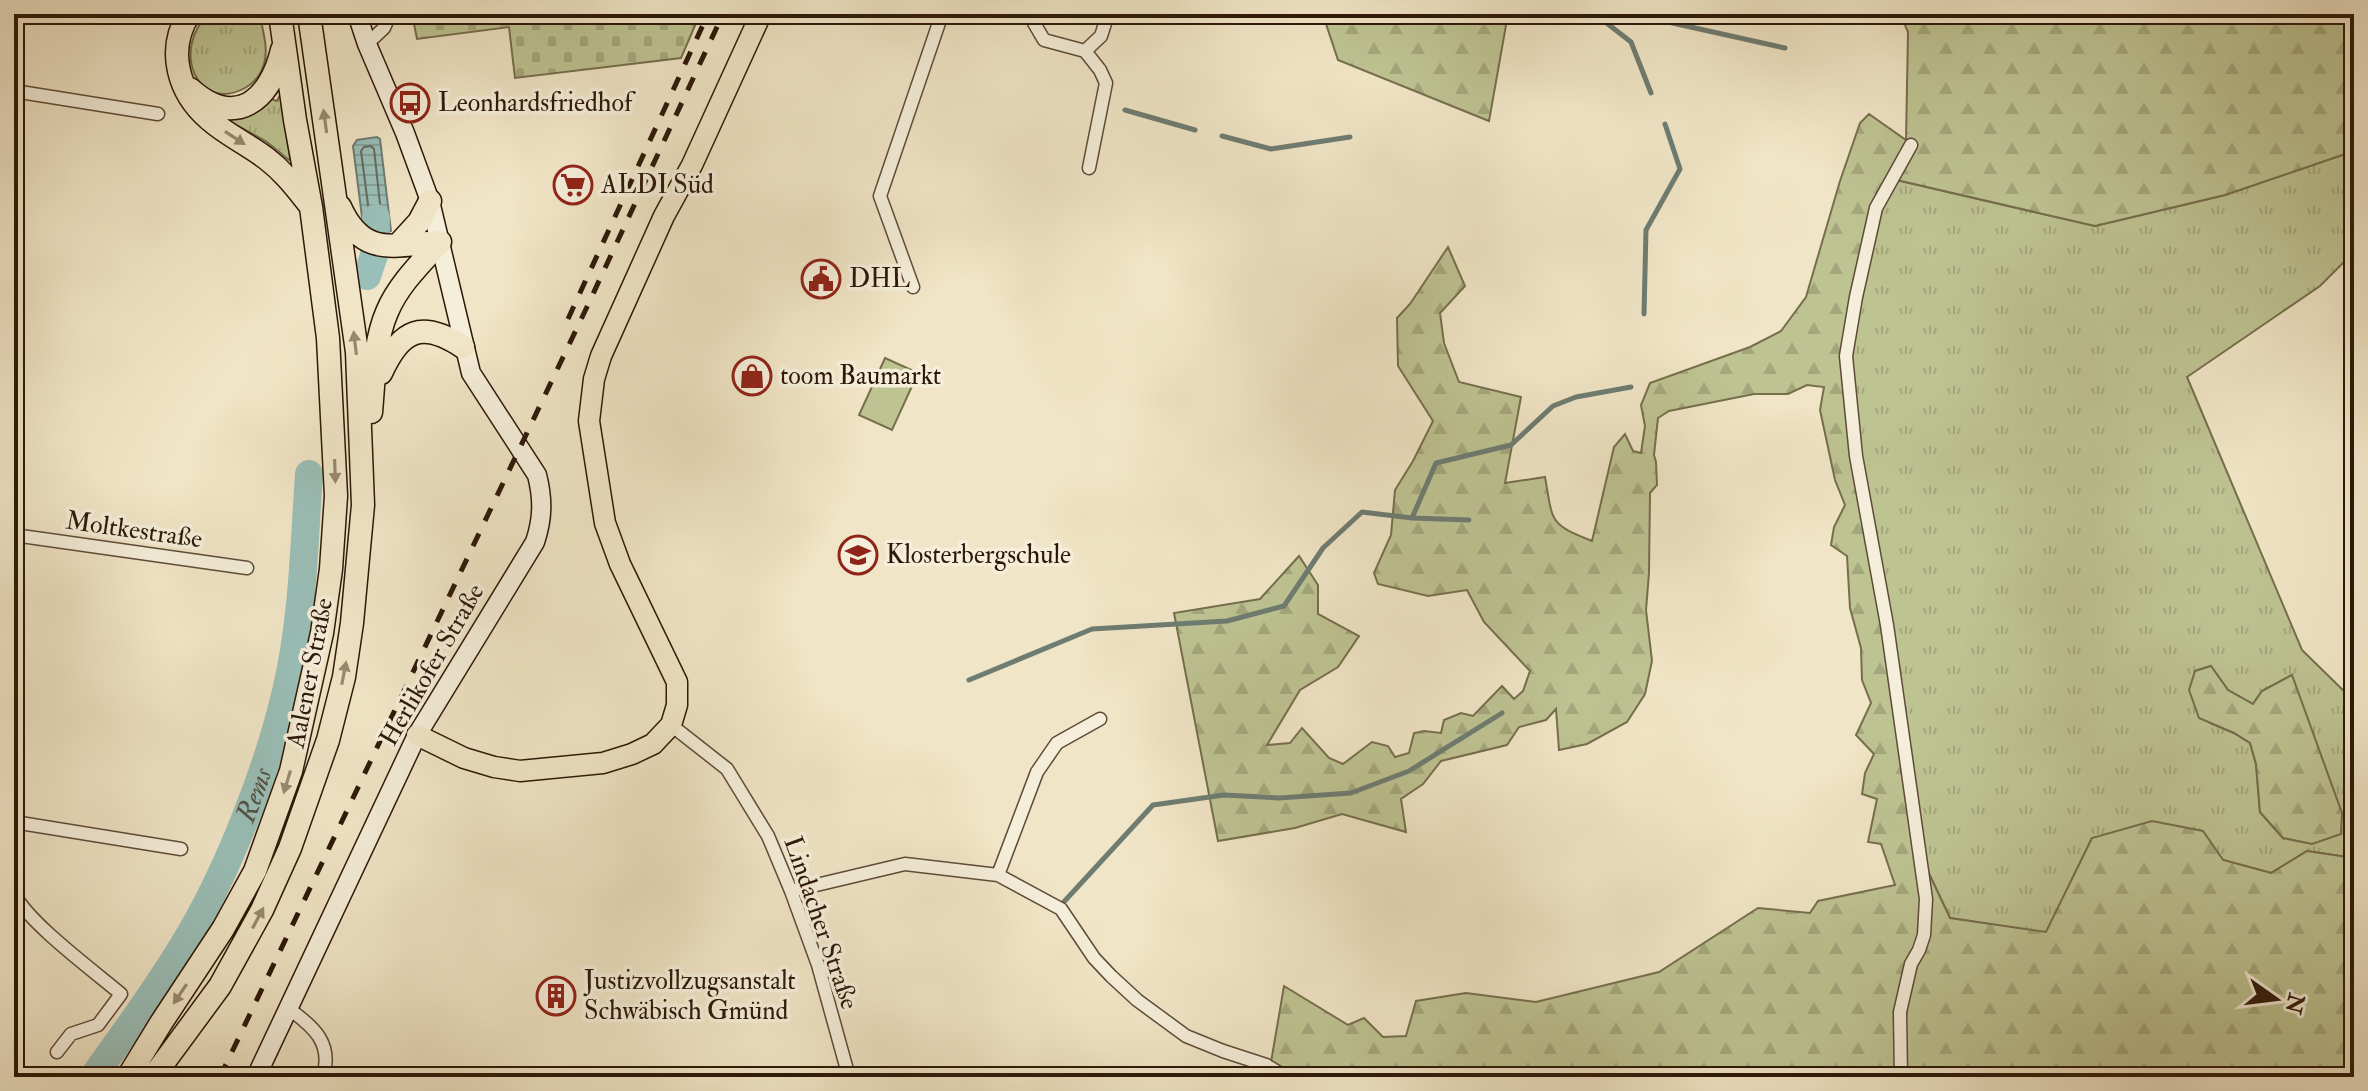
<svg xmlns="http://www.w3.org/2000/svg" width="2368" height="1091" viewBox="0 0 2368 1091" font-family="'IM FELL Double Pica',serif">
  <defs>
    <pattern id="grass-tufts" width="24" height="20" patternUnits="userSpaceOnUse" patternTransform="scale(2)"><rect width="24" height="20" fill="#bec392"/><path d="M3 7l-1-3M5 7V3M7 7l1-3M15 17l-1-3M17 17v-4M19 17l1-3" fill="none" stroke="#a4a77c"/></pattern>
    <pattern id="forest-firs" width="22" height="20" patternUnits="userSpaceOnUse" patternTransform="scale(2)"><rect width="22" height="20" fill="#bec392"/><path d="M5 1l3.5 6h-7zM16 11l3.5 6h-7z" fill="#a4a77c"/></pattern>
    <pattern id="cemetery-stones" width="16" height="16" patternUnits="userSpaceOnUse" patternTransform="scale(2)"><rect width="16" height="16" fill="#bec392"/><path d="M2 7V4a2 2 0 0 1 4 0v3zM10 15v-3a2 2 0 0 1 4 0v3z" fill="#a4a77c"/></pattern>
    <pattern id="water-rules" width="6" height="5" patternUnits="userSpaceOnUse" patternTransform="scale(2)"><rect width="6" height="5" fill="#9abfb8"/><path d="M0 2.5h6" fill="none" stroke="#85a39d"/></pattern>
  </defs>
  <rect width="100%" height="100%" fill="#f0e5c6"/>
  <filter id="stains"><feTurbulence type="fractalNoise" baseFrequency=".0025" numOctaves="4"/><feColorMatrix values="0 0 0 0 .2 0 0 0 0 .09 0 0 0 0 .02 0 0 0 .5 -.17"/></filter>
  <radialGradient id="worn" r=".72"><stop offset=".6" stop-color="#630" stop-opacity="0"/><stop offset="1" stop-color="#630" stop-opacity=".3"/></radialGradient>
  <!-- grass -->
  <path fill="url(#grass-tufts)" stroke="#766e4d" stroke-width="2" fill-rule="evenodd" d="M209 14H260C262 30 269 48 264 64 261 74 254 83 245 88 196 114 171 48 209 14Z
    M280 95 290 158 289 160 267 142 226 119 227 115 262 106 271 99 277 101Z
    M2354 151V252L2320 286 2187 377 2302 650 2354 701V858L2307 851 2271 873 2223 860 2202 831 2092 838 2046 933 1950 918 1922 859 1846 356 1876 208 1892 179 2095 226 2225 195ZM2211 666 2228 690 2253 704 2262 691 2292 675 2283 838 2260 812 2256 764 2250 743 2234 733 2210 723 2195 671Z"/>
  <!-- forest -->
  <path fill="url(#forest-firs)" stroke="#766e4d" stroke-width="2" d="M1318 14H1508L1489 121 1338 60 1324 18Z
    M1900 14H2354V151L2225 195 2095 226 1892 179 1876 208 1846 356 1922 859 1950 918 2046 932 2092 838 2152 821 2203 831 2223 860 2271 873 2307 851 2354 858V1077H1286L1270 1068 1284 986 1348 1025 1364 1018 1383 1037 1406 1036 1416 1001 1466 993 1536 1002 1659 972 1758 908 1810 913 1818 901 1895 885 1881 844 1868 842 1877 799 1862 794 1865 773 1874 754 1856 735 1871 703 1862 680 1861 648 1850 608 1847 556 1831 545 1834 527 1845 505 1835 480 1820 410 1824 387 1807 385 1788 394H1754L1669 411 1658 418 1654 455 1656 462 1657 485 1650 493 1649 573 1646 610 1652 661 1645 694 1627 722 1587 744 1559 750 1556 709 1546 720 1519 727 1507 745 1441 761 1423 784 1401 799 1406 832 1342 814 1295 828 1218 841 1174 613 1260 599 1299 556 1318 585V614L1359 636 1338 667 1300 690 1267 745 1290 743 1302 728 1329 758 1343 764 1372 742 1388 746 1395 757 1409 753 1414 733 1424 731 1441 733 1444 720 1461 713 1473 716 1502 686 1514 699 1523 691 1530 671 1484 622 1467 590 1428 596 1378 584 1374 573 1391 535 1395 490 1413 461 1433 421 1398 366 1397 318 1410 304 1448 247 1465 286 1440 313 1444 343 1459 382 1521 397 1505 483 1545 477C1553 521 1548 524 1592 541L1614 447 1625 434 1633 451 1641 453 1645 426 1641 405 1650 383 1750 347 1781 331 1806 297 1840 181 1860 123 1869 114 1906 140 1908 32Z
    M2211 666 2228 690 2253 704 2262 691 2292 675 2342 813 2341 834 2312 844 2283 838 2260 812 2256 764 2250 743 2234 733 2199 718 2189 690 2195 671Z"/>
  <!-- cemetery -->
  <path fill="url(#cemetery-stones)" stroke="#766e4d" stroke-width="2" d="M412 14H700L681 58 515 78 509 27 417 39Z"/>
  <!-- pitch -->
  <path fill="#bec392" stroke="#766e4d" stroke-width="2" d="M885 358 918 373 892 430 859 415Z"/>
  <!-- water -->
  <path fill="url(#water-rules)" stroke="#6e7c72" stroke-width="2" d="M377 137 380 139 391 231C380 238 373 231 363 225L353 146 357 140Z"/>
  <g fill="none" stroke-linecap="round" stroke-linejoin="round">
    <!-- shore -->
    <path stroke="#646c60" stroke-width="2" d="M371 146 374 149 382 222 379 226 370 220 361 151 364 147Z"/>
    <!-- stream -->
    <path stroke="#6e7c72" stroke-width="5" d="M1595 14 1631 42 1651 93
      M1632 14 1785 48
      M2045 18 2048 14
      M1125 110 1195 130
      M1222 136 1271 149 1350 137
      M1644 314 1646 230 1680 169 1665 124
      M1412 518 1469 520
      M969 680 1092 629 1227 621 1284 606 1323 548 1362 512 1412 518 1436 463 1511 445 1553 406 1576 397 1631 387
      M1061 905 1153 805 1224 795 1279 798 1351 793 1409 771 1502 713"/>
    <!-- river -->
    <g stroke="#9abfb8" stroke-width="28">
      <path d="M367 276 375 252 376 218"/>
      <path id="s1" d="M93 1077C126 1031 160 985 189 936 230 866 269 766 287 687 303 617 304 545 309 474"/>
    </g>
    <defs>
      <path id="street" d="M1035 14 1034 23 1044 40 1085 51 1101 36 1108 14
        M367 44 384 28 390 14
        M1085 51 1100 70 1106 83 1089 168
        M14 91 158 114
        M913 287 880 196 942 14
        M14 535 247 568
        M671 725 727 769 768 836 791 891 818 965 849 1077
        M14 822 181 849
        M998 875 1037 772 1057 743 1100 719
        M791 891 905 864 998 875 1061 909 1094 958 1111 976 1137 1000 1186 1036 1223 1051 1266 1065 1286 1077
        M14 893C26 921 95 972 121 994L98 1025 71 1034 57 1052
        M288 1008C314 1027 333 1043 323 1077
        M1901 1077 1900 1012 1911 964 1919 950 1924 935 1926 899 1887 625 1856 456 1846 356 1856 297 1876 208 1911 145"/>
      <path id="secondary" d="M256 1077 417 735 535 542C543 518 543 499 537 475L471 373 430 201 405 133 367 44 357 14"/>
      <path id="primary" d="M417 735 464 758 494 767 520 771 603 763 632 754 653 744 671 725 677 705V682L620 564 605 523 589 421 594 379 601 356 664 216 692 165 761 14"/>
      <path id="highway" d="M189 14C166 50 178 93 210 120 227 135 249 145 267 159 284 172 296 188 309 204
        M190 89C236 130 270 100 282 50
        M340 207C363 258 393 245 440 242
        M398 245 419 222 430 201
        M381 373C401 329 422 320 463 347
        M371 412C374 380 374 342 387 312 398 285 421 263 440 242
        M128 1077 161 1023 223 929 255 871 291 771 322 633 331 569 336 496 328 338 311 207 295 120 280 14
        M153 1077 220 986 262 910 290 848 328 740 344 677 352 623 363 505 357 352 309 14"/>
    </defs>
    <!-- street casing -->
    <use href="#street" stroke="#5e4b38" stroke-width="15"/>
    <!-- secondary casing -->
    <use href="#secondary" stroke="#2d1808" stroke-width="21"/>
    <!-- primary casing -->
    <use href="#primary" stroke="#2d1808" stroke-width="23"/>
    <!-- highway casing -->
    <use href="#highway" stroke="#2d1808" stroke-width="25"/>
    <!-- street -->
    <use href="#street" stroke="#f5eeda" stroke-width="12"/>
    <!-- secondary -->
    <use href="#secondary" stroke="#f5eeda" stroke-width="18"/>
    <!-- primary -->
    <use href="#primary" stroke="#f0e5c6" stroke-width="20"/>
    <!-- highway -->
    <use href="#highway" stroke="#f0e5c6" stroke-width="22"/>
    <!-- rail -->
    <path stroke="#2d1808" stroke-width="5" stroke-dasharray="14 14" stroke-linecap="butt" d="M568 319 708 14
      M220 1077 586 309 723 14"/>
  </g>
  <!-- one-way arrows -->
  <defs><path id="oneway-solid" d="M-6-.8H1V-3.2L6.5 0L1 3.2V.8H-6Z" transform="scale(2)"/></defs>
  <g fill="#988970">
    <use href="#oneway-solid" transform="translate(325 121) rotate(-98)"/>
    <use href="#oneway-solid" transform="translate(235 138) rotate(33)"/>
    <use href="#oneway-solid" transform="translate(355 343) rotate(-97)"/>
    <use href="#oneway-solid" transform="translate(335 471) rotate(88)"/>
    <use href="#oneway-solid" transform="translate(344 673) rotate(-79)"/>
    <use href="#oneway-solid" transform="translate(287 782) rotate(107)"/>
    <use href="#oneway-solid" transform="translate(258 918) rotate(-62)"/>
    <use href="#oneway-solid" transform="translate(180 994) rotate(124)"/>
  </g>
  <!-- icons -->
  <defs>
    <symbol id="bus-ring" viewBox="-11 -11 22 22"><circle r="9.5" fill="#f5eeda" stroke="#8f2418" stroke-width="1.5"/><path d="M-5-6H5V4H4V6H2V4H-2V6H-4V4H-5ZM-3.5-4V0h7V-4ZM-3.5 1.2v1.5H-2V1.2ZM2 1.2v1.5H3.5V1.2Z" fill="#8f2418"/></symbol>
    <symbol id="supermarket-ring" viewBox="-11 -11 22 22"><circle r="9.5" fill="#f5eeda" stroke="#8f2418" stroke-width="1.5"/><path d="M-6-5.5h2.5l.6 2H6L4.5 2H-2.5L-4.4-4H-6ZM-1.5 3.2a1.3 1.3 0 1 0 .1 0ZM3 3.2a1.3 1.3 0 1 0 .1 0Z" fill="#8f2418"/></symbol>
    <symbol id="civic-ring" viewBox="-11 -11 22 22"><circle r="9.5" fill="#f5eeda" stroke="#8f2418" stroke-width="1.5"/><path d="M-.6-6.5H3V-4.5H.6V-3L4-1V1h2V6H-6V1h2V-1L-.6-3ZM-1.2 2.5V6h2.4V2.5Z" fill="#8f2418"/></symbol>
    <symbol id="shop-ring" viewBox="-11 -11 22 22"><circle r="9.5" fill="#f5eeda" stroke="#8f2418" stroke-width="1.5"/><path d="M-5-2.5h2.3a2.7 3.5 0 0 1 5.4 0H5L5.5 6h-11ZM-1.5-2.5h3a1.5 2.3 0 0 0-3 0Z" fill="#8f2418"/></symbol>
    <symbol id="school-ring" viewBox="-11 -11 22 22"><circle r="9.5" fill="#f5eeda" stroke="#8f2418" stroke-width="1.5"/><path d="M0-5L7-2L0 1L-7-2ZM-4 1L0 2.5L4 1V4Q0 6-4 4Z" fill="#8f2418"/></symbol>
    <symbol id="building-ring" viewBox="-11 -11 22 22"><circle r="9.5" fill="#f5eeda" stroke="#8f2418" stroke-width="1.5"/><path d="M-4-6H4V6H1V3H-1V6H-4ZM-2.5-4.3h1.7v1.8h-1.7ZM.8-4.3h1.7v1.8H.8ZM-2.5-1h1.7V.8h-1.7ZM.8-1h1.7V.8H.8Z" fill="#8f2418"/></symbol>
  </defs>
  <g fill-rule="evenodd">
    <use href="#bus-ring" x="388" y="81" width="44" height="44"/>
    <use href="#supermarket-ring" x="551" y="163" width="44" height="44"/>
    <use href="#civic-ring" x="799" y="257" width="44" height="44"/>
    <use href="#shop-ring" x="730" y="354" width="44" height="44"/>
    <use href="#school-ring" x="836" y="533" width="44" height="44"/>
    <use href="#building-ring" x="534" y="974" width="44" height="44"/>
  </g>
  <g text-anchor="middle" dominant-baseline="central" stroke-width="7" stroke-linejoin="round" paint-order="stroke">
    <!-- poi labels -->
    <g font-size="26" fill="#2d1808" stroke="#f5eeda" text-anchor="start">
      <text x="438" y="103">Leonhardsfriedhof</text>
      <text x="601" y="185">ALDI Süd</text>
      <text x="849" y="279">DHL</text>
      <text x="780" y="376">toom Baumarkt</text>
      <text x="886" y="555">Klosterbergschule</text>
      <text x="584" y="981">Justizvollzugsanstalt<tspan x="584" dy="30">Schwäbisch Gmünd</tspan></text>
    </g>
    <!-- street labels -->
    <g font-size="26" fill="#2d1808" stroke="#f5eeda">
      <text transform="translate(134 530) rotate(8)">Moltkestraße</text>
      <text transform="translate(432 665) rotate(-60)">Herlikofer Straße</text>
      <text transform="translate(310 673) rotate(-79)">Aalener Straße</text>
      <text transform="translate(821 923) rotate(71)">Lindacher Straße</text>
    </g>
    <!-- water labels -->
    <g font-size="28" font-style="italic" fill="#535246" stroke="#f5eeda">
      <text stroke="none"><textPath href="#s1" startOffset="326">Rems</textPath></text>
    </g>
  </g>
  <!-- margin -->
  <rect width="2368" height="1091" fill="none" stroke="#f0e5c6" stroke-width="48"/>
  <rect x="16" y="16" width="2336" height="1059" fill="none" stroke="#2d1808" stroke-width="4"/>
  <rect x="24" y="24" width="2320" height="1043" fill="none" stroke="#2d1808" stroke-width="2"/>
  <!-- north arrow -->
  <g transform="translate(2276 999) rotate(104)" stroke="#f5eeda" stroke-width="6" paint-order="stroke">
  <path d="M0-6L14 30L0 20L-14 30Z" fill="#2d1808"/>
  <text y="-12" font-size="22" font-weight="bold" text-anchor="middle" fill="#2d1808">N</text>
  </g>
  <rect width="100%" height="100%" filter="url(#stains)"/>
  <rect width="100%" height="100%" fill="url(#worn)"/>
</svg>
